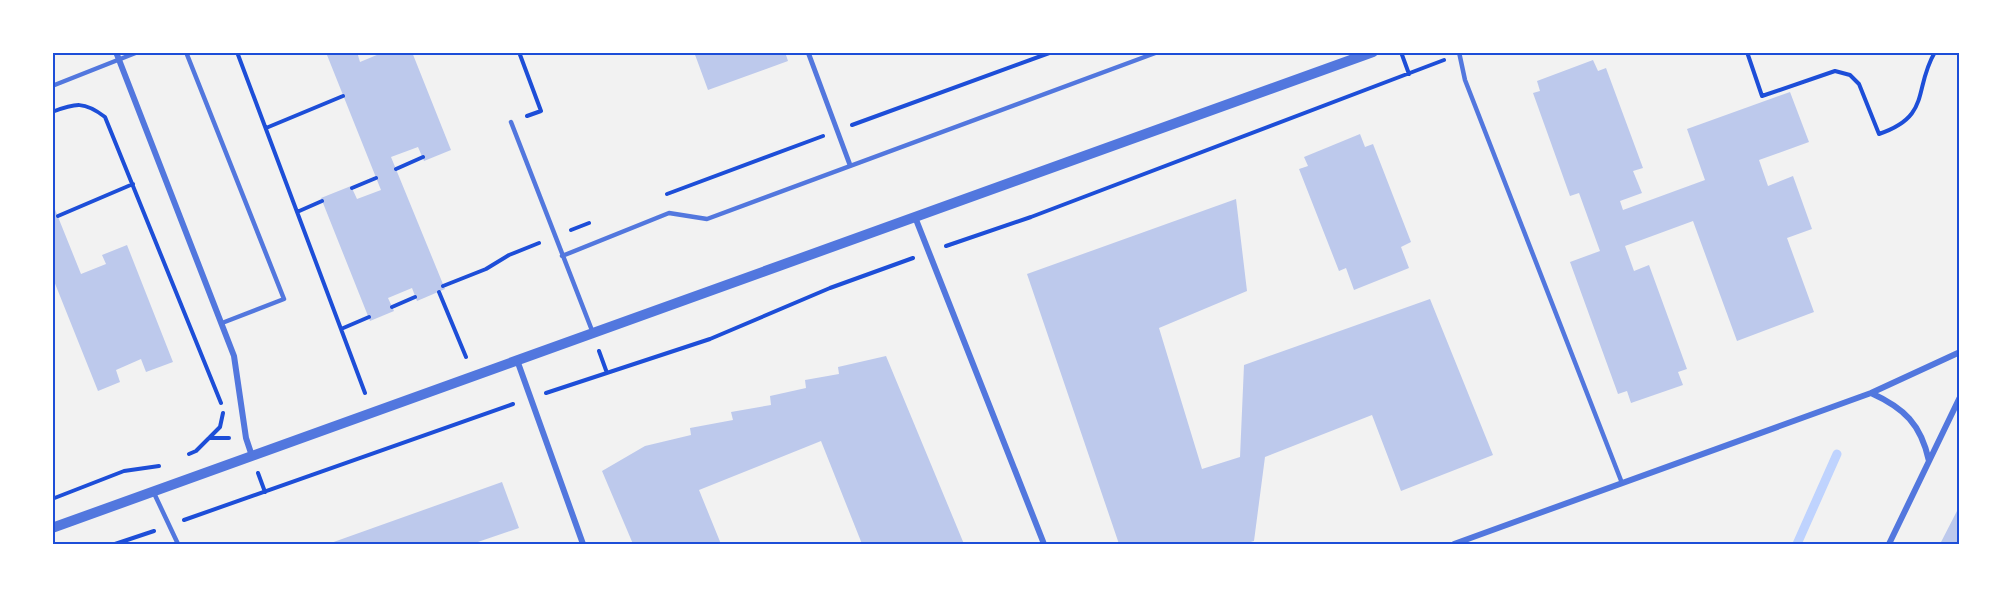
<svg xmlns="http://www.w3.org/2000/svg" width="2012" height="597" viewBox="0 0 2012 597" font-family="'Times New Roman',serif">
  <rect width="100%" height="100%" fill="#f2f2f2"/>
  <g fill="none" stroke-linecap="round" stroke-linejoin="round">
    <!-- stream -->
    <path stroke="#bfd3fe" stroke-width="9" d="M1797 544 1837 454"/>
  </g>
  <!-- building -->
  <path fill="#bdc9ec" d="M332 52H357L360 62 384 52H412L451 150 424 161 418 147 391 157 445 289 417 301 412 288 388 298 394 311 370 321 321 198 351 186 357 199 381 190 327 55Z
    M694 52H785L788 61 708 90Z
    M1593 60 1598 71 1606 68 1643 168 1633 171 1642 193 1620 201 1623 210 1705 180 1687 129 1790 92 1809 142 1759 160 1768 186 1793 176 1812 229 1787 238 1814 312 1737 341 1693 221 1625 246 1634 271 1649 265 1687 369 1678 372 1683 385 1631 403 1627 391 1618 394 1570 262 1600 251 1579 193 1570 196 1533 93 1540 91 1537 81Z
    M1360 134 1365 147 1373 144 1411 242 1401 247 1409 268 1354 290 1346 268 1339 271 1299 169 1308 166 1304 157Z
    M1236 199 1247 291 1159 328 1202 469 1240 457 1244 365 1430 299 1493 455 1401 491 1372 415 1265 457 1254 541 1244 544H1119L1027 274Z
    M52 202 81 274 106 264 102 255 127 245 173 362 146 372 141 359 116 370 120 382 98 391 52 276Z
    M886 356 964 544H862L821 441 699 490 721 544H633L602 471 645 446 691 435 690 428 733 420 731 412 771 405 770 396 806 388 805 380 839 374 838 367Z
    M502 482 519 528 472 544H328Z
    M1957 511 1960 512V544H1940Z"/>
  <g fill="none" stroke-linecap="round" stroke-linejoin="round">
    <!-- path -->
    <path stroke="#1d4ed8" stroke-width="4" d="M237 52 365 393
      M330 52V53
      M519 52 541 111 527 116
      M1401 52 1409 74
      M1747 52 1762 96 1835 71 1850 75 1859 84 1879 134C1932 116 1913 89 1935 52
      M52 112C76 103 84 101 105 117L221 403
      M852 125 1052 52
      M266 128 343 96
      M396 169 423 157
      M352 188 376 178
      M667 194 823 136
      M297 212 322 201
      M58 216 133 184
      M571 230 589 223
      M946 246 1031 217 1444 60
      M443 286 486 269 509 255 539 243
      M439 292 466 357
      M392 307 415 297
      M341 329 369 317
      M599 351 607 373
      M546 393 710 339 830 288 913 258
      M210 437 220 427 223 413
      M189 454 196 451 209 438H229
      M258 473 265 492
      M52 499 124 471 159 466
      M184 520 513 404
      M115 544 154 531"/>
    <!-- service -->
    <path stroke="#5277de" stroke-width="4.5" d="M186 52 284 299 222 323
      M1459 52 1465 80 1622 483
      M52 86 138 52
      M511 122 593 333
      M562 256 669 213 707 219 1158 52
      M153 491 178 544"/>
    <!-- pedestrian -->
    <path stroke="#5277de" stroke-width="5" d="M808 52 850 165"/>
    <!-- minor -->
    <path stroke="#5277de" stroke-width="6" d="M116 52 234 356 246 438 252 456
      M915 217 1044 544
      M517 360 583 544
      M1871 393C1904 408 1921 424 1929 461
      M1454 544 1871 393 1960 352
      M1889 544 1960 397"/>
    <!-- tertiary -->
    <path stroke="#5277de" stroke-width="10" d="M52 528 1373 52"/>
  </g>
  <!-- border -->
  <rect width="2012" height="597" fill="none" stroke="#ffffff" stroke-width="108"/>
  <rect x="54" y="54" width="1904" height="489" fill="none" stroke="#1d4ed8" stroke-width="2"/>
</svg>
